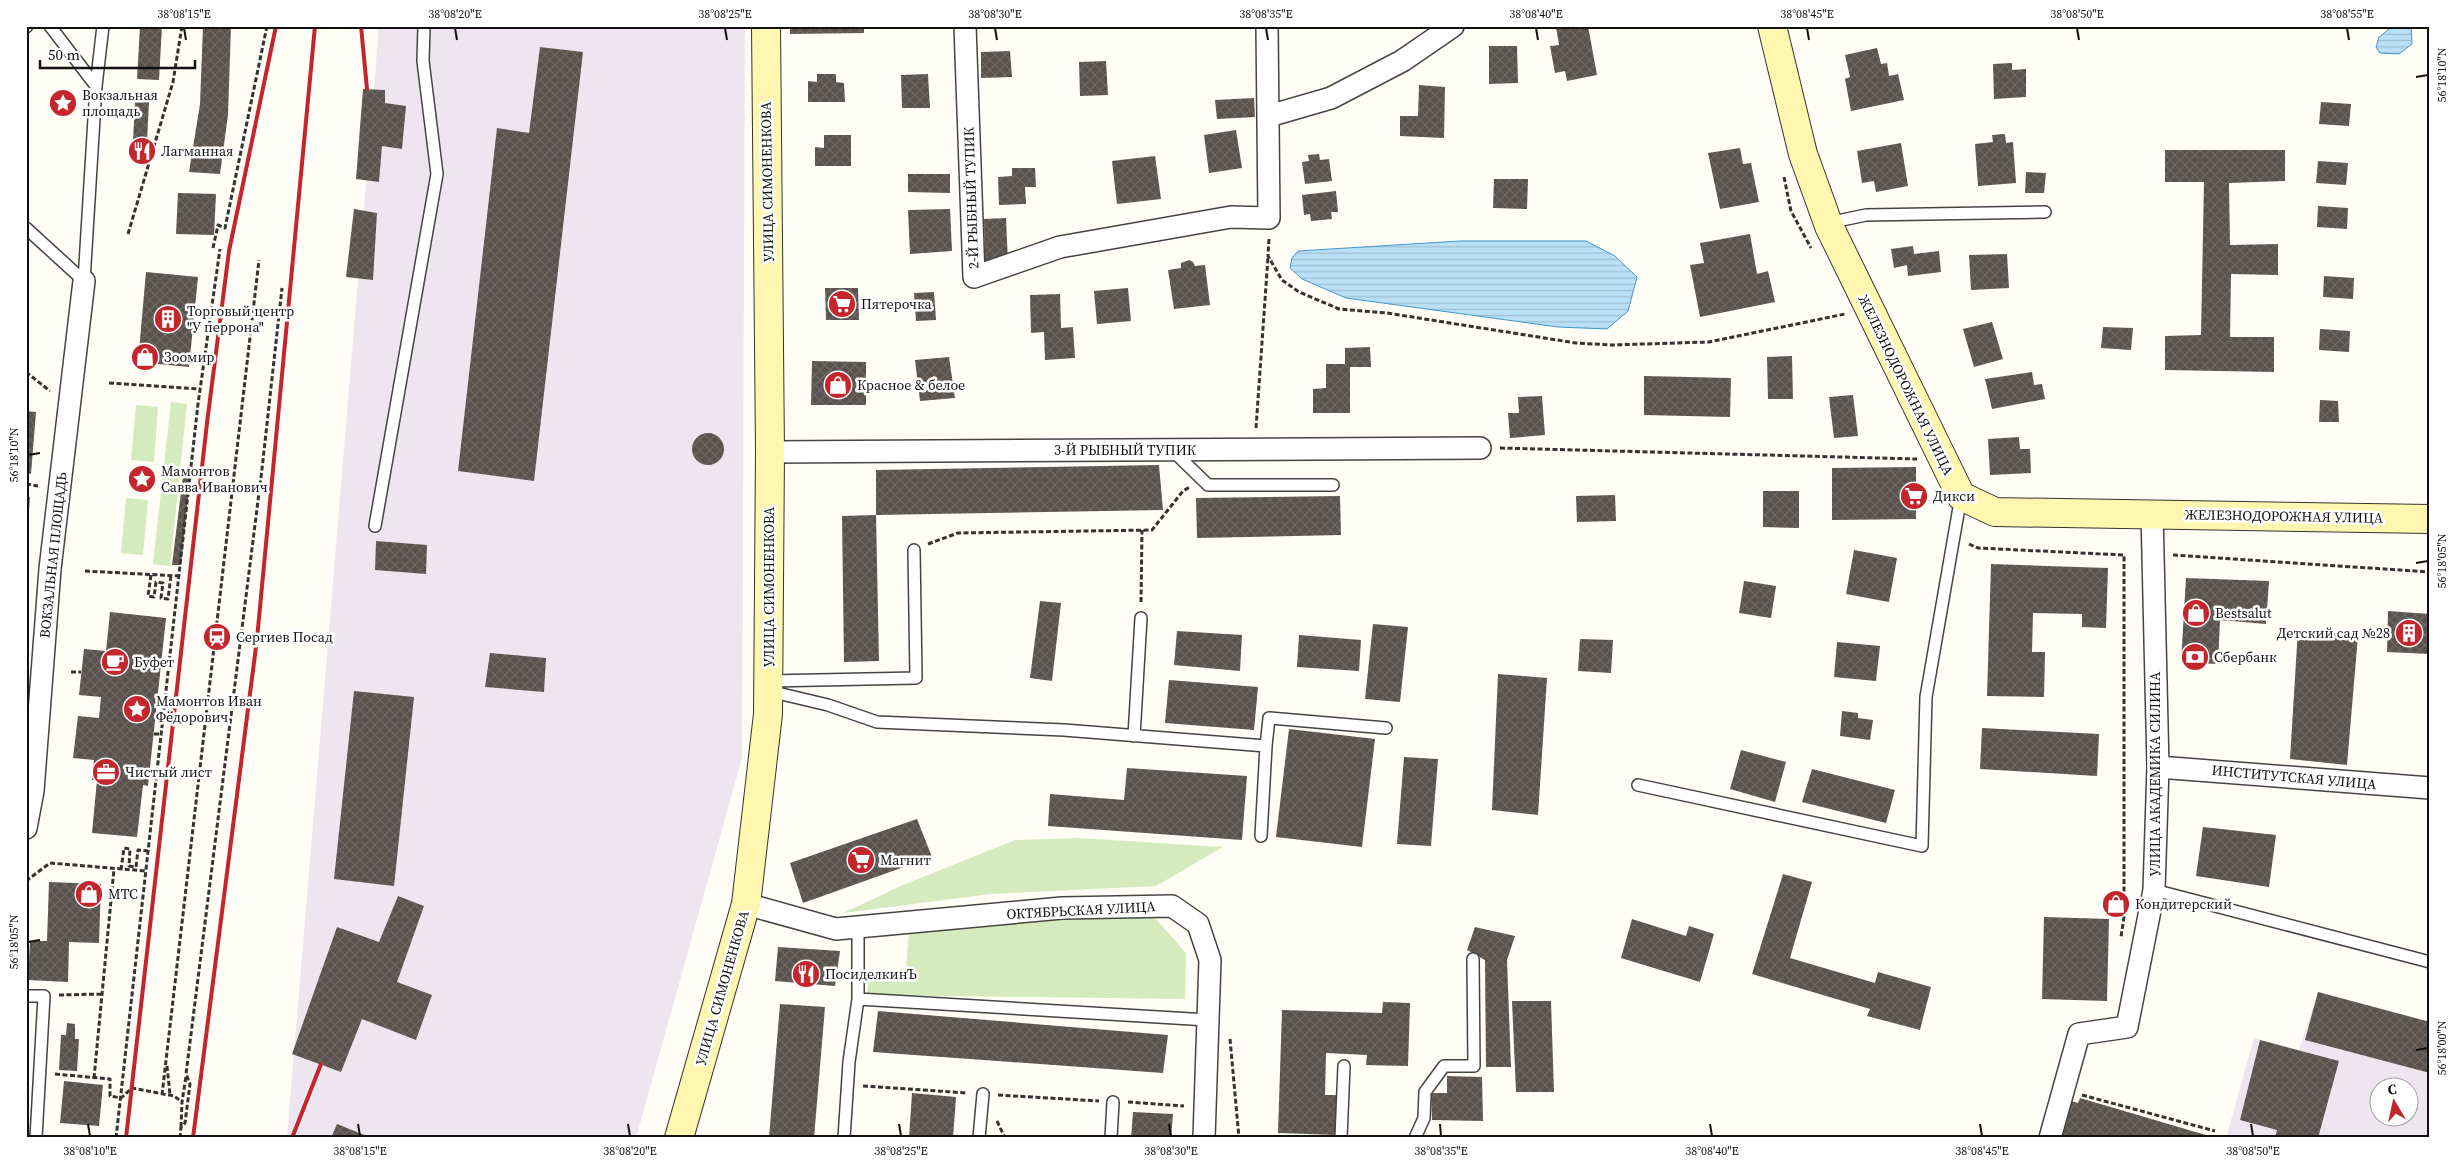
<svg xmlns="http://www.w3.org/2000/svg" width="2456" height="1164" viewBox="0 0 2456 1164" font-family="'Source Serif 4',serif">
  <defs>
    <pattern id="water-rules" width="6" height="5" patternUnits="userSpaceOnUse" patternTransform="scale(1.25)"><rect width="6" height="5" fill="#b9e0f7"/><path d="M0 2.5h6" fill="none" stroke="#9ebfd3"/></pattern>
    <pattern id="building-cross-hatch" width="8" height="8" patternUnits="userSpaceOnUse" patternTransform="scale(1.25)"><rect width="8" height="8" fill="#5a524d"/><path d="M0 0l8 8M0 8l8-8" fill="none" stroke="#6d6662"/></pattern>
  </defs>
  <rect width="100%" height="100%" fill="#fffdf5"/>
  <!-- industrial -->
  <path fill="#eee6ef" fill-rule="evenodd" d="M379 26H745L742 758 636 1138H287Z
    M2318 992 2430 1022V1138H2226L2254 1038 2299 1050ZM2378 1086H2408V1116H2378Z"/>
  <!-- grass -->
  <path fill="#d5ebbd" d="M171 402 187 404 170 566 153 564Z
    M136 405 158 407 154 462 131 460Z
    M126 498 148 500 143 555 121 553Z
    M1079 838 1223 847 1156 886 990 894 843 913 903 885 1015 840Z
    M1069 918H1155L1186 953 1185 999 867 995 869 974 906 968 909 932Z"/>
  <!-- water -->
  <path fill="url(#water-rules)" stroke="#3f96cf" d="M2393 26H2411L2412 44 2399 54 2380 53 2376 47 2379 37Z
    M1460 241H1586L1615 256 1637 277 1628 311 1607 329 1558 327 1346 298 1302 279 1290 268 1292 258 1298 251Z"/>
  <!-- building -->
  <path fill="url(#building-cross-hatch)" d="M140 26H162L159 80 137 79Z
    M203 26H231L228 115 220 174 189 172 200 104Z
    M790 26H864V33L790 34Z
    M1588 26 1597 75 1567 81 1565 71 1555 73 1550 46 1559 45 1556 27Z
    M1489 46H1517L1518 83 1489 84Z
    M540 47 583 52 534 481 458 471 497 128 529 133Z
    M1877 48 1881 64 1887 63 1889 76 1898 74 1904 100 1851 111 1845 79 1850 77 1845 55Z
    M1010 51 1012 77 981 78V52Z
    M1106 61 1108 95 1080 96 1079 62Z
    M2012 63V70L2026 69V97L1994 99 1993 64Z
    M817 74H836V82L844 83 845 102H808V81L817 82Z
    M928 74 930 108H902L901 75Z
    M1419 85 1445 87 1444 138 1400 136V116H1418Z
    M363 89 385 90V103L406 106 402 149 382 146 379 182 356 179Z
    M1254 98 1255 117 1217 119 1215 100Z
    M135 101 149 102 146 162 132 161Z
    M2321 102 2351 104 2349 126 2319 124Z
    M1236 130 1242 168 1209 173 1204 135Z
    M2005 134 2006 143 2013 142 2016 183 1978 186 1975 144 1993 142 1992 135Z
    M824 135H851V166H815V147L824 148Z
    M1901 143 1908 186 1876 192 1874 181 1862 183 1857 151Z
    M1740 148 1743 164 1751 163 1759 202 1720 209 1708 153Z
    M2165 150H2285V181L2229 183 2230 245 2278 244V275L2231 274 2230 337H2274V372L2165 370V336L2201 335 2204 182H2165Z
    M1319 154 1320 160 1329 159 1332 181 1305 184 1302 162 1309 161 1308 155Z
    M1155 156 1161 199 1117 204 1112 161Z
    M2318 161 2348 163 2346 185 2316 183Z
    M1012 168H1035L1036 187H1025L1026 204 999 205 998 177 1012 176Z
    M2026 172 2046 173 2044 193H2025Z
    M908 174H950V193L908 192Z
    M1494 179H1528L1527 209 1493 208Z
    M1336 191 1338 212H1331L1332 219 1311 221 1310 214 1304 215 1302 195Z
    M178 193 216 194 214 235 176 234Z
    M2318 206 2348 208 2347 229 2317 227Z
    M354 209 377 213 373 280 346 277Z
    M950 209 952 251 910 254 908 210Z
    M1006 218 1008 262H985L984 219Z
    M1750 234 1757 274 1768 271 1775 302 1700 317 1690 265 1704 263 1700 243Z
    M1913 246 1914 254 1939 251 1941 272 1908 276 1907 265 1894 268 1891 249Z
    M2007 254 2009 288 1971 290 1969 255Z
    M1189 260 1193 262 1195 266 1205 265 1210 305 1174 309 1168 270 1181 268V263Z
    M146 272 198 277 189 367 138 362Z
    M2324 276 2354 278 2353 299 2323 297Z
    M825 288H858L859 320H826Z
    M1128 288 1131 321 1097 324 1094 291Z
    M934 292 936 320 916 321 914 293Z
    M1060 294 1061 328 1073 327 1075 358 1045 360 1044 332 1031 333 1030 295Z
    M1992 322 2003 359 1974 367 1963 329Z
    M2103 327 2133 328 2131 350 2101 348Z
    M2320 329 2350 331 2349 352 2319 350Z
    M1370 347 1371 367H1350V413H1313V389L1326 388V364H1345V348Z
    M1792 356 1793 399H1768L1767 357Z
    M949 357 955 398 920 401 915 360Z
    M812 361 866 362V405H811Z
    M2032 372 2034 385 2042 384 2045 399 1992 409 1985 379Z
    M1644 376 1731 378 1730 417 1644 415Z
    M1853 395 1858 436 1834 438 1829 397Z
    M1542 396 1545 435 1510 438 1508 413H1519L1518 397Z
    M2320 400 2338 401 2339 422H2319Z
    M26 411 36 412 31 474 26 473Z
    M692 449a16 16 0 1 1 32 0a16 16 0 1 1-32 0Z
    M2019 437 2020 449H2030L2031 473 1990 475 1988 439Z
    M1159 465 1163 510 876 515V470Z
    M1916 467V519L1832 520V468Z
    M184 468H191L181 565H172Z
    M1763 491H1799V528L1763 527Z
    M1615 495 1616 521 1577 522 1576 496Z
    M1340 496 1341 535 1197 538 1196 498Z
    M26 497H30L28 522H26Z
    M876 515 879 661 844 662 842 516Z
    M376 541 427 545 426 574 375 570Z
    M1854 550 1897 558 1889 602 1846 594Z
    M1991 564 2108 568 2106 628 2082 627V614L2033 613 2032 652H2045L2044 697 1987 696Z
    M2186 578 2269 581 2266 624 2220 620 2218 664 2181 662Z
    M1744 581 1776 586 1771 618 1739 613Z
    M1040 601 1061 603 1052 681 1030 678Z
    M2388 611 2430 614V654L2387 652Z
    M110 612 166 618 148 786 143 785 137 837 92 833 97 780H92L94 760 73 758 78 716 99 718 101 697 79 695 84 649 106 651Z
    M1373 624 1408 627 1400 702 1365 699Z
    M2298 629 2358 636 2347 765 2290 759Z
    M1177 631 1242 635 1240 671 1174 665Z
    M1299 635 1361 640 1359 671 1297 667Z
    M1580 639 1613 640 1611 673 1578 671Z
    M1837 642 1880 646 1876 681 1834 677Z
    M490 653 546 658 544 692 485 687Z
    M1498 674 1547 678 1538 815 1492 810Z
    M1169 680 1258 687 1254 730 1165 723Z
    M354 691 414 697 394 886 334 879Z
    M1842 711 1858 713V718L1873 720 1870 740 1840 736Z
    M1982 728 2099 734 2097 776 1980 769Z
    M1289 729 1375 739 1362 847 1276 837Z
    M1741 750 1786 762 1775 802 1730 789Z
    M1404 757 1438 759 1431 846 1397 844Z
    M1127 768 1247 776 1242 840 1048 826 1050 794 1124 800Z
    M1812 769 1895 790 1886 823 1802 802Z
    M917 819 932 857 803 903 790 863Z
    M2203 827 2276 835 2269 887 2196 876Z
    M1783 874 1812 882 1790 958 1875 983 1878 972 1931 987 1920 1030 1867 1016 1870 1009 1752 974Z
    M49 882 101 884 99 943 69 942 68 982 28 980 30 941H47Z
    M398 896 424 906 397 982 432 995 416 1040 362 1019 341 1072 292 1054 337 927 379 942Z
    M2044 917 2109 919 2107 1001 2042 999Z
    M1632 919 1686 936 1689 926 1714 934 1700 982 1621 958Z
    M1475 927 1515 936 1507 960 1511 1067H1486L1485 960 1467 950Z
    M778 947 840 951 835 986 775 981Z
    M2318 992 2430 1022V1073L2305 1040Z
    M1512 1001H1551L1554 1092H1516Z
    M1383 1002 1410 1003 1408 1066 1366 1065 1367 1055 1326 1053 1325 1095H1339L1337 1135 1278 1133 1282 1010 1382 1013Z
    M780 1004 825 1007 814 1138H769Z
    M878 1011 1168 1035 1163 1073 873 1052Z
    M67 1023 75 1024V1039H79L77 1071 59 1070 61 1035H66Z
    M2260 1040 2339 1061 2318 1138H2275L2277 1130 2240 1120Z
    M1447 1076 1482 1077 1483 1121 1432 1120 1431 1093H1447Z
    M64 1081 103 1085 99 1126 60 1123Z
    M912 1093 956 1097 953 1138H909Z
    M2061 1098 2078 1103 2080 1098 2216 1138H2051Z
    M1133 1112 1173 1114 1171 1138H1131Z
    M337 1124 372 1138H331Z"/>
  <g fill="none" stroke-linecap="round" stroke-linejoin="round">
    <defs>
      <path id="lane" d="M50 26 96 86
        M26 27 27 26
        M1829 226 1842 220 1866 215 2045 212
        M26 228 84 281
        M84 281 96 86 103 26
        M1173 451 1208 485H1333
        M375 526 437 174 423 61 424 26
        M769 681 916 678 914 550
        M769 691 828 705 877 722 1064 730 1266 746 1261 836
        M1134 736 1141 618
        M1266 746 1269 718 1386 728
        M1638 785 1922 846 1926 697 1961 496
        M2154 890 2430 962
        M26 996H44L36 1138
        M858 999 1208 1020
        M844 1138 849 1062 858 999V927
        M979 1138 983 1094
        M1111 1138 1113 1102
        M1341 1138 1344 1066
        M1415 1138 1424 1118 1425 1092 1444 1066H1474L1473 959"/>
      <path id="street" d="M965 26 974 277 1060 247 1231 217 1269 218 1267 26
        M1269 116 1331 98 1402 61 1453 26
        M770 452 1480 448
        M2158 767 2430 788
        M26 828 33 791 50 569 84 281
        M746 904 836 929 1062 908 1172 906 1198 924 1210 960 1204 1138
        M2050 1138 2079 1034 2127 1027 2154 890 2158 767 2152 513"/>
      <path id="secondary" d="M1772 26 1803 154 1829 226 1961 496 1995 512 2430 519
        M679 1138 746 904 768 714 770 452 766 26"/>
    </defs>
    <!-- lane casing -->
    <use href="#lane" stroke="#444" stroke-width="14"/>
    <!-- street casing -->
    <use href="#street" stroke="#444" stroke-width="24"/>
    <!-- secondary casing -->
    <use href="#secondary" stroke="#333" stroke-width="30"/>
    <!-- path -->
    <path stroke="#333" stroke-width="3" stroke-dasharray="5 2.5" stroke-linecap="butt" d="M1784 177 1791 211 1811 248
      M128 234 173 82 182 26
      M1269 239 1268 256 1282 280 1299 292 1339 309 1387 313 1576 343 1611 345 1709 342 1845 314
      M213 248 218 225 225 228 267 26
      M26 372 50 391
      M109 383 200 389
      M1256 428 1268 257
      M1500 448 1917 459
      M26 484 38 486
      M928 544 958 533 1152 530 1183 491 1190 487
      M1969 544 1978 548 2124 555V917L2121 937
      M2173 555 2430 572
      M85 571 179 576
      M151 575 148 596 154 597 156 582 163 583 161 598 168 599 171 575
      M1141 602 1142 530
      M71 672H81
      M154 734H161
      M121 870 124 848 130 849 129 866 136 867 138 850 148 851
      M26 881 50 863 146 871
      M59 995 102 994
      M1230 1039 1239 1138
      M167 1066 170 1095
      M55 1074 110 1079V1096L121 1098 132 1088 174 1096 182 1102
      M94 1078 114 869
      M863 1086 967 1093
      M162 1095 259 260
      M998 1095 1099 1101
      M2082 1095 2215 1131
      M1128 1102 1184 1106
      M997 1121 1005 1138
      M181 1127 182 1102 186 1076
      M116 1138 198 404 220 249
      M180 1138 181 1127 185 1123 190 1084 186 1074 262 469 282 288"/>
    <!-- lane -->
    <use href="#lane" stroke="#fff" stroke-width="11"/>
    <!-- street -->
    <use href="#street" stroke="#fff" stroke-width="21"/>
    <!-- secondary -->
    <use href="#secondary" stroke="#fff6b0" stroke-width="28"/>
    <!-- rail -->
    <path stroke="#c4262e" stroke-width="4" d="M361 26 367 89
      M126 1138 207 423 229 251 276 26
      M193 1138 257 639 315 26
      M292 1138 321 1064"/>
  </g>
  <!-- ticks -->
  <path fill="none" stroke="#111" stroke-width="2" d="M184 28 186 40M455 28 457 40M725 28 727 40M995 28 997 40M1266 28 1268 40M1536 28 1538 40M1807 28 1809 40M2077 28 2079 40M2347 28 2349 40M2416 77 2428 75M28 455 40 453M2416 563 2428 561M28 942 40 940M2416 1050 2428 1048M88 1124 90 1136M358 1124 360 1136M628 1124 630 1136M899 1124 901 1136M1169 1124 1171 1136M1440 1124 1441 1136M1710 1124 1712 1136M1980 1124 1982 1136M2251 1124 2253 1136"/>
  <!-- icons -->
  <defs>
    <symbol id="sight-disc" viewBox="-11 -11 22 22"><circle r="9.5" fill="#c4262e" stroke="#fff"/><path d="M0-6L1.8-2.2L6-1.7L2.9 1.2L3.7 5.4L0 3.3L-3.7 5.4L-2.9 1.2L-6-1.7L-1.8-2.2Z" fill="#fff"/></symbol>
    <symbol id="restaurant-disc" viewBox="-11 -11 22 22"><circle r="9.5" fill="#c4262e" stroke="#fff"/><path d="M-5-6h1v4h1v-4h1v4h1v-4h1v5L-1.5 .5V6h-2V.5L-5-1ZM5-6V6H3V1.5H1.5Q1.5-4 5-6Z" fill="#fff"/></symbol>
    <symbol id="supermarket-disc" viewBox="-11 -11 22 22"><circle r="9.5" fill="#c4262e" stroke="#fff"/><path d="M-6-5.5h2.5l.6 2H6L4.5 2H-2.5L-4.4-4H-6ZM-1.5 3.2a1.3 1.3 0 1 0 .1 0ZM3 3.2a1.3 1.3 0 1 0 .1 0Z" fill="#fff"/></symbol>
    <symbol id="building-disc" viewBox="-11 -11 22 22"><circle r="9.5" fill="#c4262e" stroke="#fff"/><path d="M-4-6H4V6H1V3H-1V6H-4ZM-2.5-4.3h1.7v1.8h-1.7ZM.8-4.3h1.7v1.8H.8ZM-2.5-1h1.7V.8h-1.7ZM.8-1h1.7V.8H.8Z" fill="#fff"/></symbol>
    <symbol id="shop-disc" viewBox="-11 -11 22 22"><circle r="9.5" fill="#c4262e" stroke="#fff"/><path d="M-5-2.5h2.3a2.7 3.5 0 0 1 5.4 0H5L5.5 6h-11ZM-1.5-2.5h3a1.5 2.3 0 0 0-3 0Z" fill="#fff"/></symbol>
    <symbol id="station-disc" viewBox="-11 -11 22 22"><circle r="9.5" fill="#c4262e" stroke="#fff"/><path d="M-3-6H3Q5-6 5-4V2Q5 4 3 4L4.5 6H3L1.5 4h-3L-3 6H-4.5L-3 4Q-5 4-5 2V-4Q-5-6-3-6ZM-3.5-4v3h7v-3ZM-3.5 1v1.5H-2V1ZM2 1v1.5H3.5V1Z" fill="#fff"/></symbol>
    <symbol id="bank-disc" viewBox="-11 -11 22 22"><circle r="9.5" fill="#c4262e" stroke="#fff"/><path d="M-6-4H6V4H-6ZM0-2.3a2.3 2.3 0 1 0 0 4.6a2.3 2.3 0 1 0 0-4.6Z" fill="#fff"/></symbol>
    <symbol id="cafe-disc" viewBox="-11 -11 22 22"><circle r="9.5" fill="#c4262e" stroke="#fff"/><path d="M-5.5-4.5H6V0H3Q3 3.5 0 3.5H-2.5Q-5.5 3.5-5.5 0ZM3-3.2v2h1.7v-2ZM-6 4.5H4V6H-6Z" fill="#fff"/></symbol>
    <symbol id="office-disc" viewBox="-11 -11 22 22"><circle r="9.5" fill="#c4262e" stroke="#fff"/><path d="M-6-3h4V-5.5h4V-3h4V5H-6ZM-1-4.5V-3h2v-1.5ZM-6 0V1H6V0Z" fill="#fff"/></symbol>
  </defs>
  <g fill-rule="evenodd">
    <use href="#sight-disc" x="47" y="87" width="32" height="32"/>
    <use href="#restaurant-disc" x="126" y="135" width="32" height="32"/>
    <use href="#supermarket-disc" x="826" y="288" width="32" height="32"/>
    <use href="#building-disc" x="152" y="303" width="32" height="32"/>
    <use href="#shop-disc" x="129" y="341" width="32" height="32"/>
    <use href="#shop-disc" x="822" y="369" width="32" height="32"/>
    <use href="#sight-disc" x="126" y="463" width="32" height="32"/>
    <use href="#supermarket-disc" x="1898" y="480" width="32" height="32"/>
    <use href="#shop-disc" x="2180" y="597" width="32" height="32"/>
    <use href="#building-disc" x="2393" y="617" width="32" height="32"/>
    <use href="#station-disc" x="201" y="621" width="32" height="32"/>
    <use href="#bank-disc" x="2179" y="641" width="32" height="32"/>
    <use href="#cafe-disc" x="99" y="646" width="32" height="32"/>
    <use href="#sight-disc" x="121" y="693" width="32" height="32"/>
    <use href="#office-disc" x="90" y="756" width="32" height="32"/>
    <use href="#supermarket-disc" x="845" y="844" width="32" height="32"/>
    <use href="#shop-disc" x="73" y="878" width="32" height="32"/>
    <use href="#shop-disc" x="2100" y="888" width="32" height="32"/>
    <use href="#restaurant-disc" x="790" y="958" width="32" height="32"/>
  </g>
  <g text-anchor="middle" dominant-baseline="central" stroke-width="5" stroke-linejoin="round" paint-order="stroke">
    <!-- poi labels -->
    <g font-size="14" fill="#111" stroke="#fff" text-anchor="start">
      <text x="82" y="95">Вокзальная<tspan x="82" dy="16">площадь</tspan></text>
      <text x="161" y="151">Лагманная</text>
      <text x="861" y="304">Пятерочка</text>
      <text x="187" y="311">Торговый центр<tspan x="187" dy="16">"У перрона"</tspan></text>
      <text x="164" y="357">Зоомир</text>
      <text x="857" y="385">Красное &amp; белое</text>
      <text x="161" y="471">Мамонтов<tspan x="161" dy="16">Савва Иванович</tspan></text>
      <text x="1933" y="496">Дикси</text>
      <text x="2215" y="613">Bestsalut</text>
      <text x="2390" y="633" text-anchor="end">Детский сад №28</text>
      <text x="236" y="637">Сергиев Посад</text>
      <text x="2214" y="657">Сбербанк</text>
      <text x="134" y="662">Буфет</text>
      <text x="156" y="701">Мамонтов Иван<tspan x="156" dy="16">Фёдорович</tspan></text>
      <text x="125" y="772">Чистый лист</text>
      <text x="880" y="860">Магнит</text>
      <text x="108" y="894">МТС</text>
      <text x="2135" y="904">Кондитерский</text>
      <text x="825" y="974">ПосиделкинЪ</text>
    </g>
    <!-- street labels -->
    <g font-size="14" fill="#111" stroke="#fff">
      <text transform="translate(767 182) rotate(-91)">УЛИЦА СИМОНЕНКОВА</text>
      <text transform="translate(971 198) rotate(-92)">2-Й РЫБНЫЙ ТУПИК</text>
      <text transform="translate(1906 385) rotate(64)">ЖЕЛЕЗНОДОРОЖНАЯ УЛИЦА</text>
      <text x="1125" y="450">3-Й РЫБНЫЙ ТУПИК</text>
      <text transform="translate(2284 516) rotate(1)">ЖЕЛЕЗНОДОРОЖНАЯ УЛИЦА</text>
      <text transform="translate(53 555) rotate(-84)">ВОКЗАЛЬНАЯ ПЛОЩАДЬ</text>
      <text transform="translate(769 587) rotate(-90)">УЛИЦА СИМОНЕНКОВА</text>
      <text transform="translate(2155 774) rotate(-90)">УЛИЦА АКАДЕМИКА СИЛИНА</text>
      <text transform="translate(2294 777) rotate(5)">ИНСТИТУТСКАЯ УЛИЦА</text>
      <text transform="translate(1081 910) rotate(-3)">ОКТЯБРЬСКАЯ УЛИЦА</text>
      <text transform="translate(722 988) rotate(-74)">УЛИЦА СИМОНЕНКОВА</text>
    </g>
  </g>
  <!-- border -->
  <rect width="2456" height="1164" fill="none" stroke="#ffffff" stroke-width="55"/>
  <!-- north arrow -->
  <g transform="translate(2394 1102) rotate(351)"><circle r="24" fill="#ffffff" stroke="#a0a0a0"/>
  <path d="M0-4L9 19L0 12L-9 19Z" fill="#c4262e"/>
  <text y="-8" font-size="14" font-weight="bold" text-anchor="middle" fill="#111111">С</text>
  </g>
  <!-- scale -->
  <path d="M40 60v8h155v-8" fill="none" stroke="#111111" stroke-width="2.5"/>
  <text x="48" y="60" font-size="15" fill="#111111" stroke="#ffffff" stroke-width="4" paint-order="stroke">50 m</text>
  <rect x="28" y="28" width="2400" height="1108" fill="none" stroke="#111" stroke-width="2"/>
  <g font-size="12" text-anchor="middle" fill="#111">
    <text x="184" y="18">38°08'15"E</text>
    <text x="455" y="18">38°08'20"E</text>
    <text x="725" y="18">38°08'25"E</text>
    <text x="995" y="18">38°08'30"E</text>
    <text x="1266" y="18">38°08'35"E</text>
    <text x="1536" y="18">38°08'40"E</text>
    <text x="1807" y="18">38°08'45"E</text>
    <text x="2077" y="18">38°08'50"E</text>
    <text x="2347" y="18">38°08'55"E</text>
    <text transform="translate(2442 75) rotate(-90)" y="4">56°18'10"N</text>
    <text transform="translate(14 455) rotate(-90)" y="4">56°18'10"N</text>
    <text transform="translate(2442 561) rotate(-90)" y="4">56°18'05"N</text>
    <text transform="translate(14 942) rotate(-90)" y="4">56°18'05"N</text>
    <text transform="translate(2442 1048) rotate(-90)" y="4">56°18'00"N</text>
    <text x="90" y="1155">38°08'10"E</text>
    <text x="360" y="1155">38°08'15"E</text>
    <text x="630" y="1155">38°08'20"E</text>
    <text x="901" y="1155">38°08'25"E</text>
    <text x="1171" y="1155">38°08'30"E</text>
    <text x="1441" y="1155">38°08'35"E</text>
    <text x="1712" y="1155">38°08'40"E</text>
    <text x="1982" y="1155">38°08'45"E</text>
    <text x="2253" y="1155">38°08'50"E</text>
  </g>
</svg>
